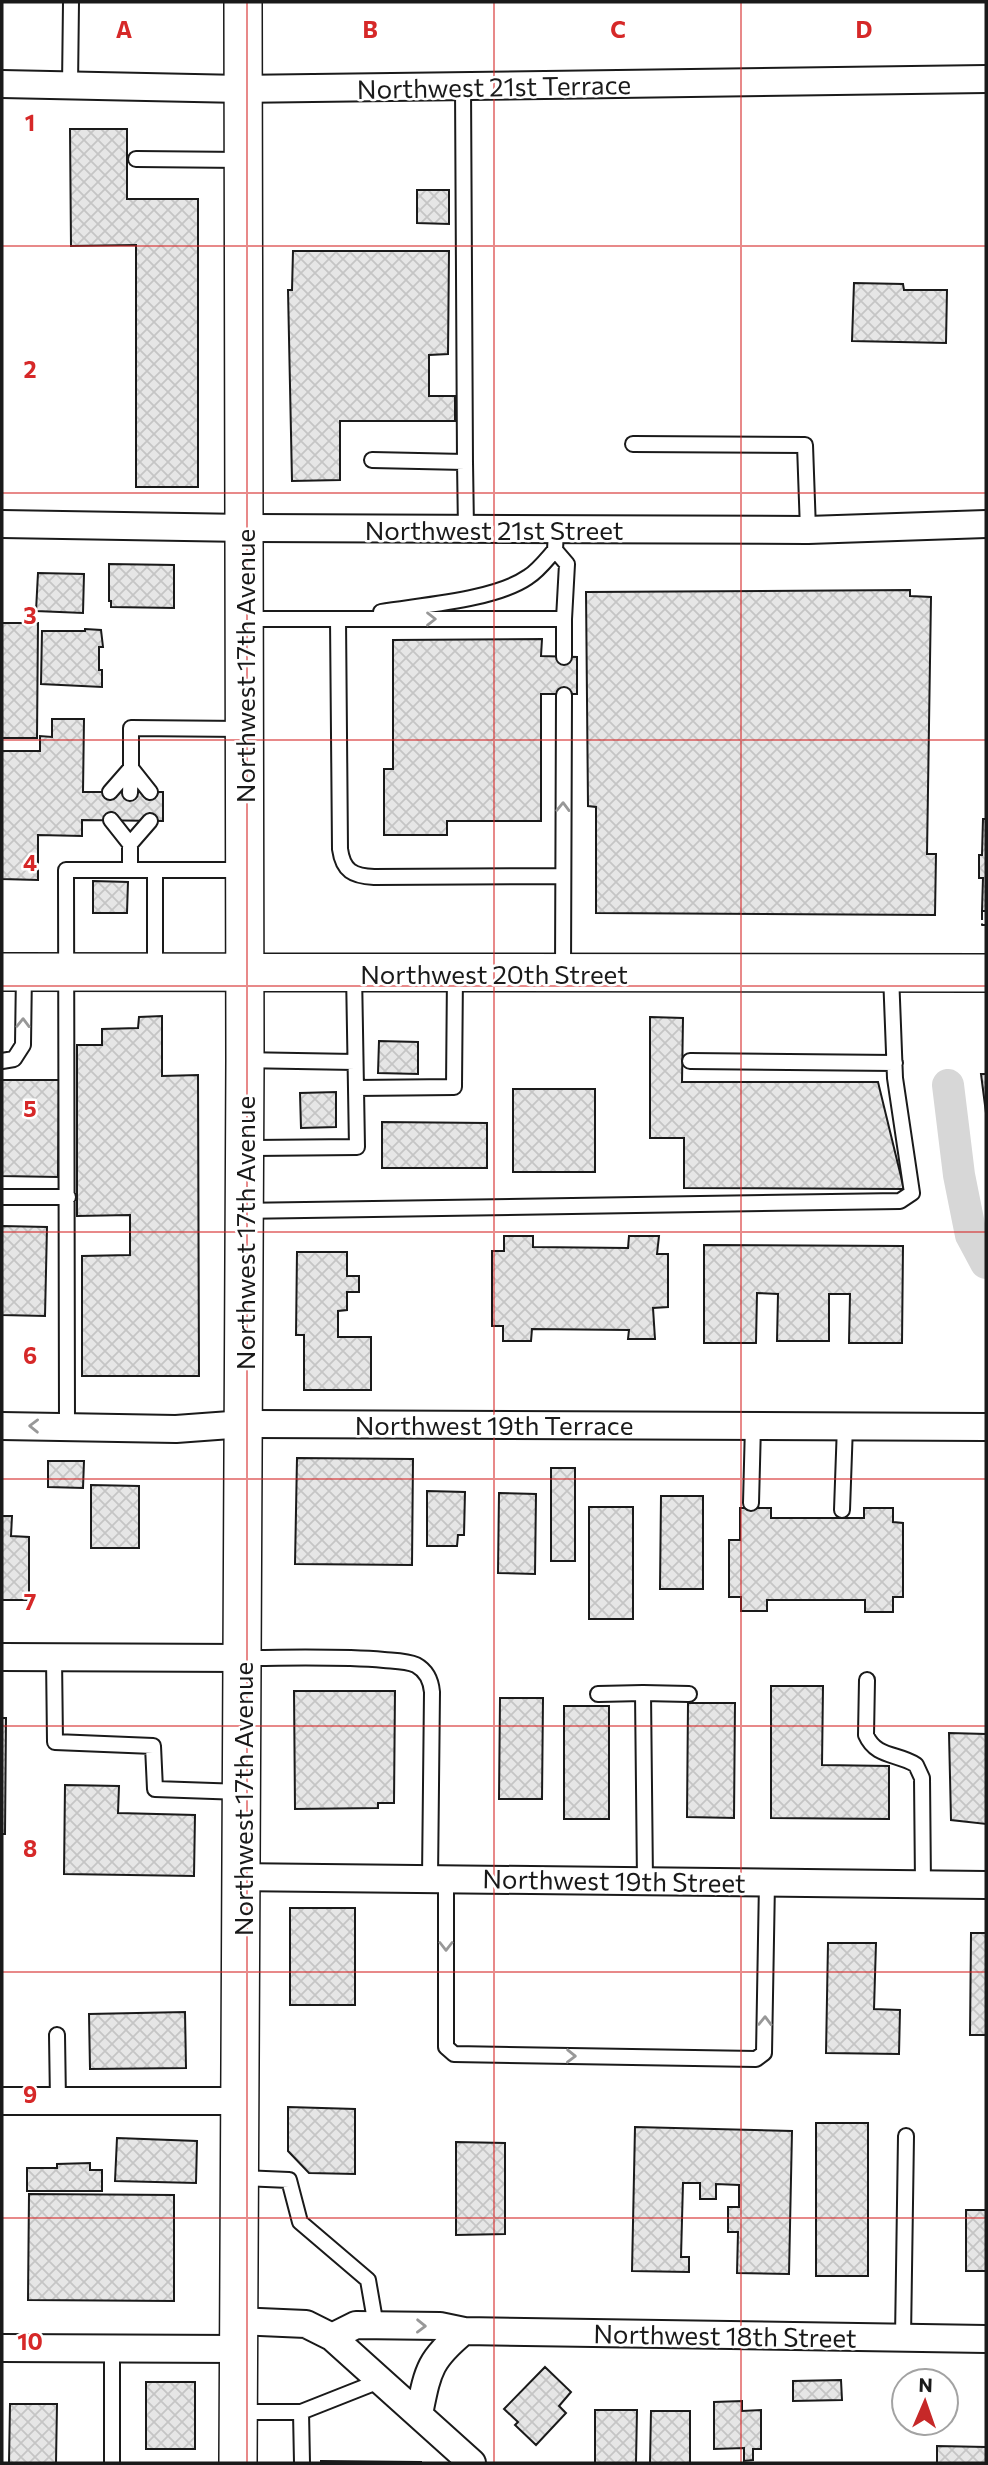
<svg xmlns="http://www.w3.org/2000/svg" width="988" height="2465" viewBox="0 0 988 2465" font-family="Commissioner,sans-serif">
  <defs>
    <pattern id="building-cross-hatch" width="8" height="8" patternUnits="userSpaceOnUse" patternTransform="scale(1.75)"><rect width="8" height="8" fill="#e6e6e6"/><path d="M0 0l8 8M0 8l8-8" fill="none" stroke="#c5c5c5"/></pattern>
  </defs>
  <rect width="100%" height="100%" fill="#fff"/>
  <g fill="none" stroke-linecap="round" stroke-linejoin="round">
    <!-- canal -->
    <path stroke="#d7d7d7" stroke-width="32" d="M948 1085 959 1175 971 1235 986 1263"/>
  </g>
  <!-- building -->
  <path fill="url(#building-cross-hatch)" stroke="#1a1a1a" stroke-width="2" d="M70 129H127V199H198V487H136V245L71 246Z
    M417 190H449V224L417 223Z
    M293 251H449L448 354 429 355V396H455V421H340V480L292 481 288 290H292Z
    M854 283 903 284 904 290H947L946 343 852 341Z
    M109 564 174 565V608L111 607V601H109Z
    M38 573 84 574 83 613 36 611Z
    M910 590V596L931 597 927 854H936L935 915 596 913V807L588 806 586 592Z
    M2 623H38L37 738H2Z
    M85 629 101 630 103 647H99V670H102V687L41 684 42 631H85Z
    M542 639 541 656 577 657V694H541V821H447V835H384V769H393V640Z
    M52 719H84L83 792H163V821L82 820V836L38 835V880L2 879V751H40V736L52 737Z
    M983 819H986V911H982L983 878H979V855H982Z
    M93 881 128 882 127 913H93Z
    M162 1016V1076L198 1075 199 1376H82V1256L130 1255V1215L77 1216V1045H102V1029L138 1028 139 1017Z
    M650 1017 683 1018 682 1082H878L904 1189 684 1188V1138H650Z
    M379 1041 418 1042V1074L378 1073Z
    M981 1074H986V1113Z
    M2 1080H59L58 1177 2 1176Z
    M513 1089H595V1172H513Z
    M336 1092V1127L301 1128 300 1093Z
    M382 1122 487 1123V1168H382Z
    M2 1226 47 1227 45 1316 2 1315Z
    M504 1236H533V1247L628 1248 629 1236H659L657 1254H668V1307L653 1308 655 1339H628L629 1330 532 1329 531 1341H503V1326H492V1251H504Z
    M704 1245 903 1246 902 1343H849L850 1294H829V1341H777L778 1294 757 1293 756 1343H704Z
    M297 1252H347V1276H359V1292H347V1310L338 1311V1337H371V1390H304V1335H296Z
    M297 1458 413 1459 412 1565 295 1564Z
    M48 1461H84L83 1488 48 1487Z
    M551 1468H575V1561H551Z
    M91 1485 139 1486V1548H91Z
    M427 1491 465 1492 464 1535H458L457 1546H427Z
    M499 1493 536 1494 535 1574 498 1573Z
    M661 1496H703V1589H660Z
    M589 1507H633V1619H589Z
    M740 1508H771V1518H864V1508H893V1522L903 1523V1597H893V1612H865V1600H767V1611H741V1597H729V1540H740Z
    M2 1516H12L11 1536 29 1537V1600H2Z
    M771 1686H823L822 1765 889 1766V1819L771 1818Z
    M294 1691H395L394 1803H378V1808L295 1809Z
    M500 1698H543L542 1799H499Z
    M688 1703H735L734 1818 687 1817Z
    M564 1706H609V1819H564Z
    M2 1718H6L5 1834H2Z
    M949 1733 986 1734V1824L951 1820Z
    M65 1785 119 1786 118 1813 195 1815 194 1876 64 1874Z
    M290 1908H355V2005H290Z
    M971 1933H986V2035H970Z
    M828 1943H876L874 2009 900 2010 899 2054 826 2053Z
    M185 2012 186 2068 90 2069 89 2014Z
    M288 2107 355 2109V2174L309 2173 288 2151Z
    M816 2123H868V2276H816Z
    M635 2127 792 2131 789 2274 737 2273 738 2232H728V2207H739V2185L716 2184V2199H700V2183H683L681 2257H689V2272L632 2271Z
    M117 2138 197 2141 196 2183 115 2181Z
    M456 2142 505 2143V2234L456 2235Z
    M90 2163V2170H102V2191H27V2168H57V2164Z
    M29 2194 174 2195V2301L28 2300Z
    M966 2210H986V2271H966Z
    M545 2367 571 2392 559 2406 566 2413 536 2445 515 2425 518 2422 504 2409Z
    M841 2380 842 2400 793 2401V2381Z
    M146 2382H195V2449H146Z
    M742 2401V2411L761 2410V2449H753V2460L744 2461V2448L714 2449V2402Z
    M10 2404H57L56 2463H9Z
    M595 2410H637L636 2463H595Z
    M651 2411H690V2463H650Z
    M937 2446 986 2447V2463H937Z
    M321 2461 421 2462V2463H321Z"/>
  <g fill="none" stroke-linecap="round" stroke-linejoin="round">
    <defs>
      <path id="lane" d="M70 86 71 2
        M463 86 465 462
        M136 159 243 160
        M633 444 805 445 808 530
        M372 460 465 462 466 529
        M381 612C422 605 495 600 528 577 538 571 547 559 555 550
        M246 619H564L567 564 555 550 556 530
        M338 619 340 849C343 871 353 876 374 877L562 876
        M564 657V619
        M131 768 150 792
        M110 792 131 768V728L243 729
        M130 793 131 768
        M111 820 130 844V870
        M130 844 150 821
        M155 971V871
        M563 973 564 695
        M246 1060 355 1062
        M2 1061 14 1059 23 1045 24 972
        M690 1061 895 1063
        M356 1088 454 1087 455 974
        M245 1148 357 1147 354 972
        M2 1197H68
        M245 1211 900 1201 912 1193 895 1078 891 974
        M67 1427 66 870H243
        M751 1503 753 1425
        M842 1510 845 1425
        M54 1657 55 1742 153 1746 155 1789 242 1792
        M243 1658C290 1658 338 1656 384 1660 395 1661 407 1661 416 1665 427 1671 431 1681 432 1692L430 1878
        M867 1680 866 1735C876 1758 898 1753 916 1765L922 1778 923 1884
        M598 1694 643 1693
        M446 1878V2047L454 2054 756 2059 764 2053 767 1882
        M645 1881 643 1693 689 1694
        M57 2035 58 2101
        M241 2178 289 2180 300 2222 368 2280 376 2326
        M903 2338 906 2136
        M239 2412H301L382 2380
        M301 2412 302 2463
        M112 2463V2349"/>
      <path id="street" d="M2 84 242 89 986 79
        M2 524 245 528 808 530 986 524
        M2 1426 176 1429 244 1424 986 1427
        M2 1657 243 1658
        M241 1877 986 1885
        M2 2101H240
        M238 2321 306 2324 332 2337 472 2463
        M332 2337 356 2325 440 2326 464 2331 986 2339
        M2 2348 238 2349
        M419 2414C428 2370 429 2360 464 2331"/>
      <path id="secondary" d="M2 972 986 973
        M238 2463 245 1060 243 2"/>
    </defs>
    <!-- lane casing -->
    <use href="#lane" stroke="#1a1a1a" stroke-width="18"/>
    <!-- street casing -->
    <use href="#street" stroke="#1a1a1a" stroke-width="30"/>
    <!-- secondary casing -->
    <use href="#secondary" stroke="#1a1a1a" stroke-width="40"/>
    <!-- lane -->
    <use href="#lane" stroke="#fff" stroke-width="14"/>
    <!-- street -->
    <use href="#street" stroke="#fff" stroke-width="26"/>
    <!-- secondary -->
    <use href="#secondary" stroke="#fff" stroke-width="37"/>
    <!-- fence -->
    <path stroke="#1a1a1a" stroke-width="2" stroke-dasharray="9 3.5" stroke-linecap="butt" d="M982 911V925H986"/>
  </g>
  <!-- one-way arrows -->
  <defs><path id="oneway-chevron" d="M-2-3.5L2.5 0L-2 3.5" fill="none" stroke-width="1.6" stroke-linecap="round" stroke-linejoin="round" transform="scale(1.75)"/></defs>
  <g stroke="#989898">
    <use href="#oneway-chevron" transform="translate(431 619)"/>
    <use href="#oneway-chevron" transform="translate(563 807) rotate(-89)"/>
    <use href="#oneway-chevron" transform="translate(23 1023) rotate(-89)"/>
    <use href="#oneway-chevron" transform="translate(34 1426) rotate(-179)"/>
    <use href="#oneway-chevron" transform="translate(446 1946) rotate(90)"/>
    <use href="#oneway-chevron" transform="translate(765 2021) rotate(-89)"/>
    <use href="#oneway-chevron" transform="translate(571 2056) rotate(1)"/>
    <use href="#oneway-chevron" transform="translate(421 2326) rotate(1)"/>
  </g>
  <!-- grid -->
  <path fill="none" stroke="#d62828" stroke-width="2" stroke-opacity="0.55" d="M247 2V2463M494 2V2463M741 2V2463M2 246H986M2 493H986M2 740H986M2 986H986M2 1232H986M2 1479H986M2 1726H986M2 1972H986M2 2218H986"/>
  <g text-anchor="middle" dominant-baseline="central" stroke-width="5" stroke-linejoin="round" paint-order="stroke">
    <!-- street labels -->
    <g font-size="26" fill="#1a1a1a" stroke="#fff">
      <text transform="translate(494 86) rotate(-1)">Northwest 21st Terrace</text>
      <text x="494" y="529">Northwest 21st Street</text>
      <text transform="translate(244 666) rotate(-90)">Northwest 17th Avenue</text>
      <text x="494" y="973">Northwest 20th Street</text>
      <text transform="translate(244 1233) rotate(-90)">Northwest 17th Avenue</text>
      <text x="494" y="1424">Northwest 19th Terrace</text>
      <text transform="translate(242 1799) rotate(-90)">Northwest 17th Avenue</text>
      <text transform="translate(614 1880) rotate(1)">Northwest 19th Street</text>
      <text transform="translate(725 2335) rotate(1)">Northwest 18th Street</text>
    </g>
  </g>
  <g font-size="23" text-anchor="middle" font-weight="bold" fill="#d62828" stroke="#fff" stroke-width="5" stroke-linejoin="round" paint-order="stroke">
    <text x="124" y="38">A</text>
    <text x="370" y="38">B</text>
    <text x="618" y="38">C</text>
    <text x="864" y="38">D</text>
    <text x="30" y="131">1</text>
    <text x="30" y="378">2</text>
    <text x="30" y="624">3</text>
    <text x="30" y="871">4</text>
    <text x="30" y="1117">5</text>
    <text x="30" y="1364">6</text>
    <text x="30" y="1610">7</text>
    <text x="30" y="1857">8</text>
    <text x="30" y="2103">9</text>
    <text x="30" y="2350">10</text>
  </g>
  <!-- border -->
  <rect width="988" height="2465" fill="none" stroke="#1a1a1a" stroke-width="7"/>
  <!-- north arrow -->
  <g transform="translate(925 2402) rotate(2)"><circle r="33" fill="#ffffff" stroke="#a3a3a3" stroke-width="2"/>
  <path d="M0-5L12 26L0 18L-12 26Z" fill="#c62828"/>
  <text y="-10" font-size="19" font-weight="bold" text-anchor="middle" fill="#1a1a1a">N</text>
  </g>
</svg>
